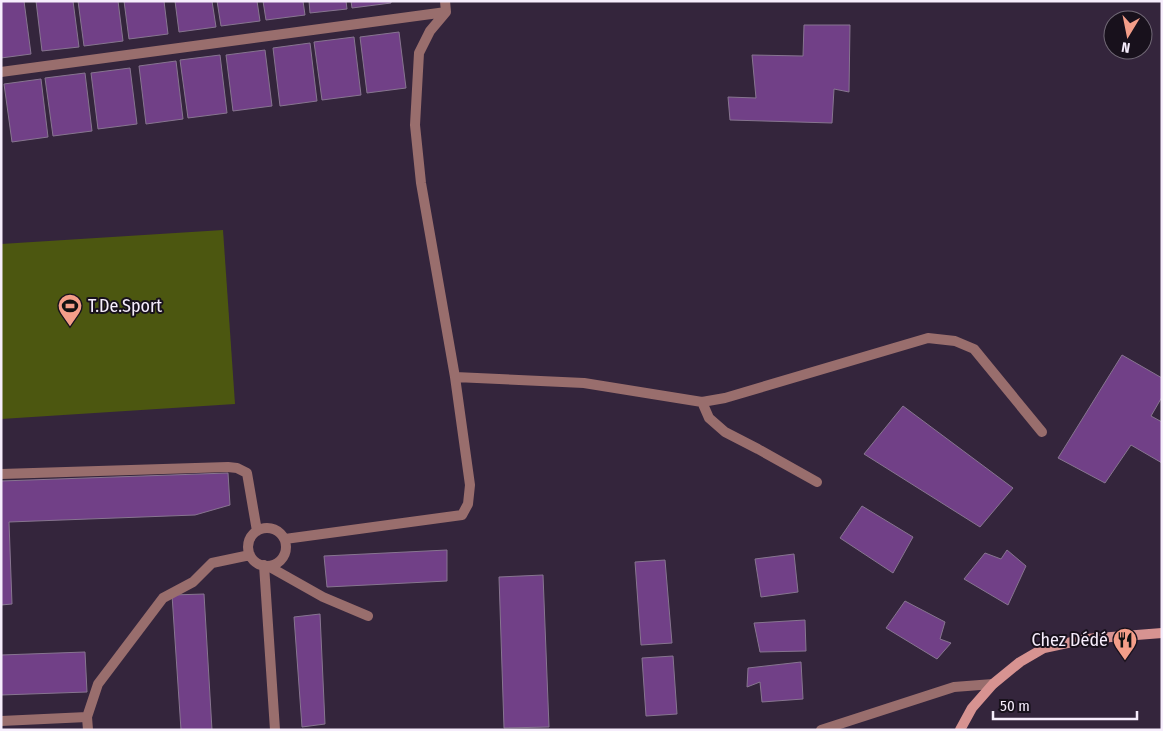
<svg xmlns="http://www.w3.org/2000/svg" width="1163" height="731" viewBox="0 0 1163 731" font-family="'Fira Sans Condensed',sans-serif">
  <rect width="100%" height="100%" fill="#34253c"/>
  <!-- green -->
  <path fill="#4c5710" d="M223 230 235 404 1 419V244Z"/>
  <!-- building -->
  <path fill="#714087" stroke="#877590" d="M1 1H24L31 54 1 58Z
    M36 1H73L79 47 42 51Z
    M78 1H118L123 41 84 46Z
    M124 1H164L168 34 129 39Z
    M175 1H212L216 27 179 32Z
    M217 1H257L260 21 221 26Z
    M263 1H303L305 15 266 20Z
    M309 1H346L347 9 310 13Z
    M351 1H391V3L352 8Z
    M804 25H850L849 92 834 89 832 123 730 120 728 97 756 98 752 55 803 56Z
    M399 32 406 88 367 93 360 37Z
    M354 37 361 95 322 100 314 42Z
    M310 43 317 101 280 106 273 48Z
    M265 50 272 106 233 111 226 55Z
    M220 55 227 113 188 118 180 60Z
    M176 61 183 119 146 124 139 66Z
    M130 68 137 124 98 129 91 73Z
    M85 73 92 131 53 136 45 78Z
    M41 79 48 137 12 142 4 84Z
    M1122 355 1162 378V397L1151 416 1162 422V463L1131 445 1105 483 1058 458Z
    M903 406 1013 488 980 527 864 454Z
    M228 473 230 505 195 515 9 522 12 604 1 605V481Z
    M862 506 913 537 893 573 840 538Z
    M447 550V581L327 587 324 556Z
    M1007 550 1026 566 1008 605 964 579 985 553 1001 559Z
    M794 554 798 592 761 597 755 559Z
    M665 560 672 643 641 645 635 562Z
    M543 575 549 727 504 728 499 577Z
    M204 594 212 730H181L172 595Z
    M905 601 945 622 940 639 951 643 937 659 886 628Z
    M320 614 325 724 302 727 294 617Z
    M805 620 806 651 760 652 754 623Z
    M85 652 87 692 1 695V655Z
    M673 656 677 714 646 716 642 658Z
    M801 662 803 699 762 702 760 682 747 687 748 668Z"/>
  <g fill="none" stroke-linecap="round" stroke-linejoin="round">
    <!-- service -->
    <path stroke="#996e6d" stroke-width="10" d="M1 72 446 12
      M455 377 584 383 702 402 725 398 928 338 955 341 974 349 1042 432
      M702 402 709 418 725 432 758 449 817 482
      M1 474 228 467 237 468 247 473 257 531
      M248 547a19 19 0 1 1 38 0a19 19 0 1 1-38 0Z
      M285 539 462 515 468 504 470 485 455 377 421 183 415 125 419 53 430 31 446 12 445 1
      M264 565 275 730
      M268 566 323 597 368 616
      M87 717 88 730
      M1 721 87 717 98 684 163 598 193 582 212 563 250 555
      M821 730 954 687 993 684"/>
    <!-- secondary -->
    <path stroke="#d79391" stroke-width="10" d="M960 730 972 708 993 684 1020 662 1044 648 1086 639 1162 633"/>
  </g>
  <!-- icons -->
  <defs>
    <symbol id="stadium-pin" viewBox="-11 -11 22 30"><path d="M0 17L-7.5 6A9.5 9.5 0 1 1 7.5 6Z" fill="#f49e89" stroke="#18111c"/><path d="M0-5a6.5 5 0 1 0 0 10a6.5 5 0 1 0 0-10ZM-3.5-1.8h7v3.6h-7Z" fill="#111"/></symbol>
    <symbol id="restaurant-pin" viewBox="-11 -11 22 30"><path d="M0 17L-7.5 6A9.5 9.5 0 1 1 7.5 6Z" fill="#f49e89" stroke="#18111c"/><path d="M-5-6h1v4h1v-4h1v4h1v-4h1v5L-1.5 .5V6h-2V.5L-5-1ZM5-6V6H3V1.5H1.5Q1.5-4 5-6Z" fill="#111"/></symbol>
  </defs>
  <g fill-rule="evenodd">
    <use href="#stadium-pin" x="56" y="292" width="28" height="38"/>
    <use href="#restaurant-pin" x="1111" y="626" width="28" height="38"/>
  </g>
  <g text-anchor="middle" dominant-baseline="central" stroke-width="4" stroke-linejoin="round" paint-order="stroke">
    <!-- poi labels -->
    <g font-size="18" fill="#f6edfc" stroke="#18111c" text-anchor="start">
      <text x="88" y="306">T.De.Sport</text>
      <text x="1108" y="640" text-anchor="end">Chez Dédé</text>
    </g>
  </g>
  <!-- border -->
  <rect width="1163" height="731" fill="none" stroke="#f6edfc" stroke-width="5"/>
  <!-- north arrow -->
  <g transform="translate(1128 35) rotate(190)"><circle r="24" fill="#18111c" stroke="#716976"/>
  <path d="M0-4L9 19L0 12L-9 19Z" fill="#f49e89"/>
  <text y="-8" font-size="14" font-weight="bold" text-anchor="middle" fill="#f6edfc">N</text>
  </g>
  <!-- scale -->
  <path d="M993 711v8h144v-8" fill="none" stroke="#f6edfc" stroke-width="2.5"/>
  <text x="1000" y="711" font-size="15" fill="#f6edfc" stroke="#18111c" stroke-width="4" paint-order="stroke">50 m</text>
</svg>
